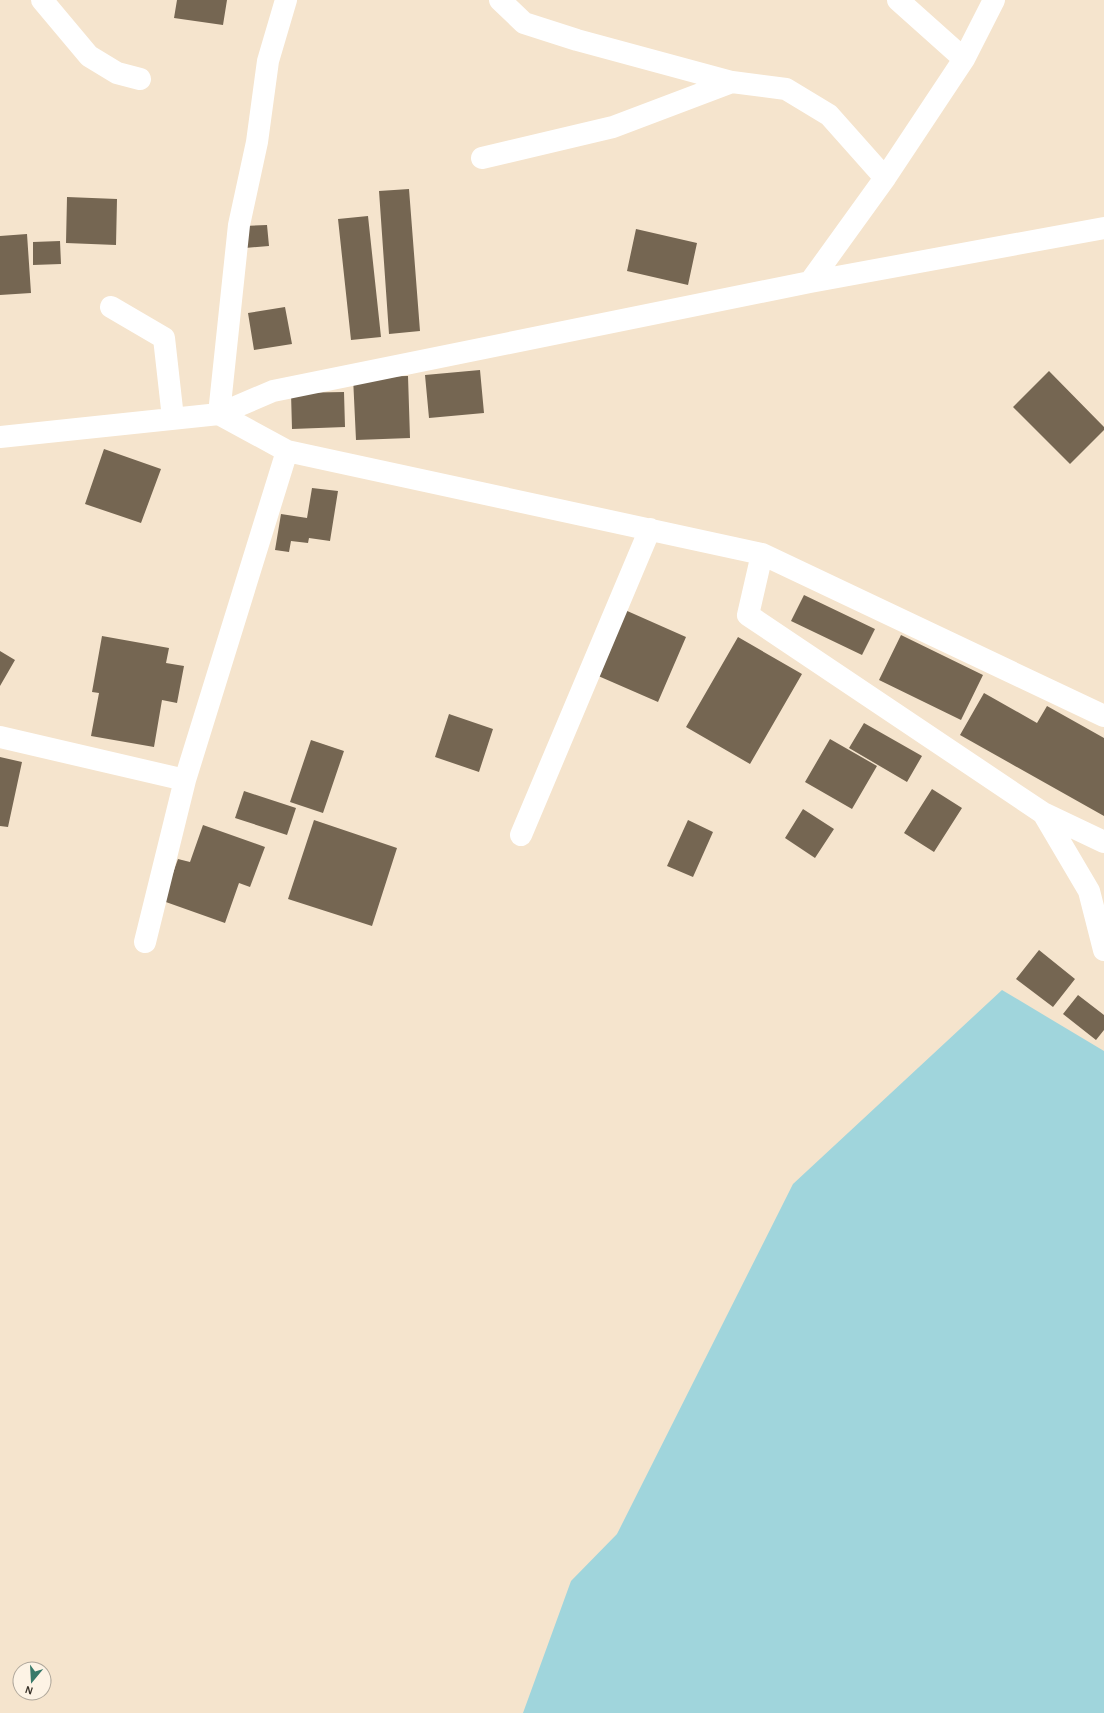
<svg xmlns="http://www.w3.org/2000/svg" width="1104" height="1713" viewBox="0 0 1104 1713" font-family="'Alegreya Sans',sans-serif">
  <rect width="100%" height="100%" fill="#f5e4cd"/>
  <!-- water -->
  <path fill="#a0d5dc" d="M1002 990 1104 1051V1713H523L571 1581 617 1534 793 1184Z"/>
  <!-- building -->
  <path fill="#756652" d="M177 0H227L223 25 174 18Z
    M409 189 420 331 389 334 379 191Z
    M67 197 117 199 116 245 66 243Z
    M368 216 381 337 351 340 338 219Z
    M267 225 269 246 245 248 243 226Z
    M636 229 697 243 688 285 627 271Z
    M27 234 31 293 0 295V236Z
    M60 241 61 264 33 265V242Z
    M285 307 292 344 254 350 248 313Z
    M480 370 484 413 429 418 425 375Z
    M1049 371 1104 427V430L1070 464 1013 407Z
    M408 376 410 438 356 440 353 377Z
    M344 392 345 427 292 429 291 393Z
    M104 449 161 469 141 523 85 504Z
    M312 488 338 491 330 541 309 538 308 543 291 541 289 552 275 550 281 514 307 518Z
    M804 595 875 629 862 655 791 621Z
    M625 610 686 637 658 702 596 675Z
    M901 635 983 675 961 720 879 680Z
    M102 636 169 648 166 663 184 666 177 703 162 700 154 747 91 736 99 693 92 692Z
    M738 637 802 674 750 764 686 727Z
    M0 651 15 660 0 686Z
    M984 693 1037 723 1047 706 1104 738V816L960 735Z
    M449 714 493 729 479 772 435 757Z
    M864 723 922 756 907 782 849 748Z
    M830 739 877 766 852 809 805 782Z
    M311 740 344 751 323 813 290 802Z
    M0 757 22 762 8 827 0 826Z
    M932 789 962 808 934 852 904 833Z
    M244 791 296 808 287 835 235 818Z
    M803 809 834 829 815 858 785 838Z
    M314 820 397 848 372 926 288 899Z
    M688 820 713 832 693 877 667 866Z
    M203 825 265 847 250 887 239 883 225 923 163 901 178 859 190 862Z
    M1039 950 1075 979 1053 1007 1016 979Z
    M1078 995 1104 1015V1030L1096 1040 1063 1014Z"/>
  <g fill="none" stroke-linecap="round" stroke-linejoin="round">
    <!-- minor -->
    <path stroke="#fff" stroke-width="22" d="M42 0 89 56 117 73 140 79
      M286 0 268 61 257 142 239 225 219 414 287 451 762 554 1104 716
      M500 0 524 23 577 40 732 82 786 89 829 115 885 178
      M898 0 964 59
      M482 158 613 127 732 82
      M810 282 885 178 964 59 994 0
      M111 307 164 338 173 418
      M0 437 219 414 273 391 810 282 1104 228
      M762 554 748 615 1043 813 1104 842
      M0 737 185 780
      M1043 813 1089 891 1104 950
      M521 835 650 529
      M145 942 185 780 287 451"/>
  </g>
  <!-- north arrow -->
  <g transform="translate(32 1681) rotate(198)"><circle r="19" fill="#fdf3e5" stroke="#afa79b"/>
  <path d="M0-3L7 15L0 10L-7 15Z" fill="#387969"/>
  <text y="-6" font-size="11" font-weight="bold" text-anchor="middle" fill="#3b342b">N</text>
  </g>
</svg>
